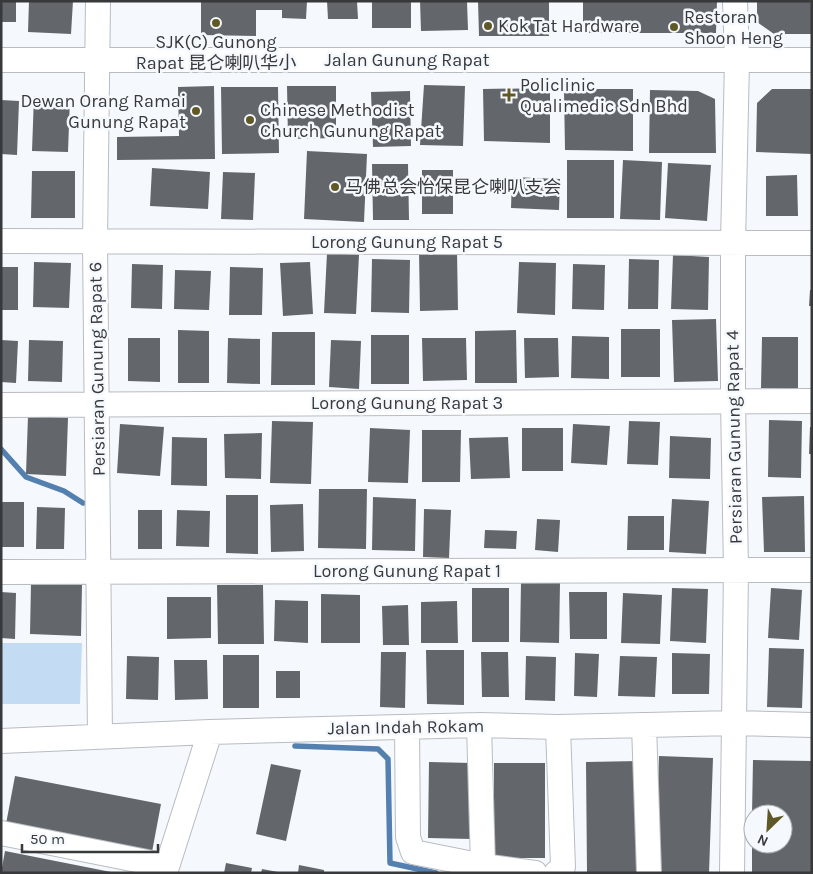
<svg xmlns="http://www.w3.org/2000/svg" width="813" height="874" viewBox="0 0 813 874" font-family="Karla,'Noto Sans SC',sans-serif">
  <rect width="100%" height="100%" fill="#f5f9fe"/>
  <!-- green -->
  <path fill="#c4dbf4" d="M1 643H82L80 704H1Z"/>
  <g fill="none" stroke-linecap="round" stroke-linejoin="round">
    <!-- stream -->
    <path stroke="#5480b0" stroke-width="5.5" d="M1 449 26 477 64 491 83 503
      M295 746 378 749 388 759 390 863 436 873"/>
  </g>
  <!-- building -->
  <path fill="#63676b" d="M1 1H16V22H1Z
    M29 1H73L71 34 28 32Z
    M201 1H307L306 19 282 18V10H256V36L201 35Z
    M327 1H357L358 19H328Z
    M372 1H411V28H372Z
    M420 1H467L468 30 421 31Z
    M478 1H549V36H479Z
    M583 1H717L716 33H583Z
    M757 1H812V34H774L757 22Z
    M424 85 465 86 463 146 420 145Z
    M214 86 215 159 117 160V137L179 136 178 87Z
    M287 86H336V138L288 139Z
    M221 87H278L279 153 222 154Z
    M550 88V143L484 141 483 89Z
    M597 89H633V151L565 150 564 90Z
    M772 89H812V154L756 152 757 103Z
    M650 90 698 91 715 99 716 153H649Z
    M410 91 411 146 373 147 371 92Z
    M34 96 70 98 68 152 32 151Z
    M1 100 19 101 17 155 1 154Z
    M307 151 367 154 364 222 304 219Z
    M567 160H614V218H567Z
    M623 160 662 162 660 220 620 219Z
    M668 163 711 165 707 221 665 218Z
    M372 164H408L409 220H373Z
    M152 168 210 172 208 209 150 206Z
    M422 170H453V214H422Z
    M32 171H75V218H31Z
    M223 172 255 173 253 220 221 219Z
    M797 175 798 216H766V176Z
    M512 177 560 179 559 210 511 208Z
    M457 251 458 310 420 311 419 252Z
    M327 253 359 255 356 314 324 313Z
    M673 255 709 257 708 310 671 309Z
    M372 259 410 260 409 313 371 312Z
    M629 259 659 260 658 309H628Z
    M34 262 71 263 69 308 33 307Z
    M310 262 313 314 283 316 280 263Z
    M519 262 556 263 555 315 517 313Z
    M132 264 163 265 162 309 131 308Z
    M573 264 605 265 604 310 572 309Z
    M1 267H18V310H1Z
    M230 267 263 268 262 315H229Z
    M175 270 211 271 209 310 174 309Z
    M810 290H812V306H809Z
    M716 319 718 381 674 382 672 320Z
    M621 329H660V377H621Z
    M178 330 209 331V383H178Z
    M516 330 517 383H475V331Z
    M272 332H315V385H271Z
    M371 335H409V384H371Z
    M572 336 609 337V379L571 378Z
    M762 337H798V389L761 388Z
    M128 338H160V382L128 381Z
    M228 338 260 339V384L227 383Z
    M422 338H466L467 380 423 381Z
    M524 338H558L559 377 525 378Z
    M1 340 18 341 16 383 1 382Z
    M29 340 63 341 62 382 28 381Z
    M331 340 361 341 359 389 329 387Z
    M28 416 68 418 66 476 26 474Z
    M769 420 802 421 801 478 768 477Z
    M272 421 313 422 311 484 270 483Z
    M629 421 660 422 658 465 627 464Z
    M120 424 164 427 160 476 117 473Z
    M573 424 610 426 607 465 571 463Z
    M810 427H812V454H809Z
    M370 428 410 430 408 483 368 482Z
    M522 428H563V471H522Z
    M422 430H461L460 482H422Z
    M262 433 261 479 225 478 224 434Z
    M670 436 711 438 710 479 669 478Z
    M172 437 207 438V486L171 485Z
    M508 437 510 478 471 479 469 438Z
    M319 489H367L366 549 318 548Z
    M226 495H258V554L226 553Z
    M804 496 805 552H764L762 497Z
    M373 497 416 499 415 551 372 550Z
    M672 499 709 501 706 554 669 552Z
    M1 502H24V547H1Z
    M303 504 304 551 271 552 270 505Z
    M37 507 65 508 64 549H36Z
    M424 509 451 510 449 558 423 557Z
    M138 510H162V549H138Z
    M177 510 210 511 209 547 176 546Z
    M628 516H664V550H627Z
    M537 519 560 520 558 552 535 550Z
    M485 530 517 531 516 549 484 548Z
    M521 582 560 583 559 643 520 642Z
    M31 583 82 585 81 636 30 634Z
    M217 585H263L264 644H218Z
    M472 588H509V642H472Z
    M672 588 708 589 706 643 670 641Z
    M771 588 802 590 799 640 768 638Z
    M1 592 16 593 15 639 1 638Z
    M569 592H607V639H570Z
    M623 593 662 595 660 644 621 643Z
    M321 594 360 595V643H321Z
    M167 597H211V638L167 639Z
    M275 600 308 601V643L274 641Z
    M457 601 458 643H421V602Z
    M408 605 409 645H383L382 606Z
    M769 648 804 649 802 708 767 707Z
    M426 650H464V705L427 704Z
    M381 652H406L405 708 380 707Z
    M481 652H508L509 697H482Z
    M575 653 599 654 597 697 574 696Z
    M672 653 710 654 709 694H672Z
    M223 655H259V708H223Z
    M127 656 159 657 158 700 126 699Z
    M526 656 556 657 555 701 525 700Z
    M620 656 657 657 655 697 618 696Z
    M174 660H207L208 699 175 700Z
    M276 671H300V698H276Z
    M659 756 713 758 709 873H655Z
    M753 760 812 761V873H752V844H783V814H752Z
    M639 761 640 873H587L586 762Z
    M429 762 472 763 471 839 428 838Z
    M494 763H545V858H494Z
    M271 764 301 770 286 841 256 834Z
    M15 776 161 804 152 852 6 824Z
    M5 851 111 872V873H1Z
    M226 863 252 868 251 873H224Z
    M299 865 324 870V873H298Z
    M262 869 278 872V873H261Z"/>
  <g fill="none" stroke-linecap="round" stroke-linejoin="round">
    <defs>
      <path id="minor" d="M98 1 95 242 100 736
        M1 60H812
        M1 241 812 243
        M1 405 812 401
        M1 572 812 570
        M479 725 483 866
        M644 725 649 873
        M407 727 408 837 413 852 483 866 535 873
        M1 741 210 732 479 725 558 727 734 723 812 725
        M1 833 167 866
        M165 873 210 732
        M556 873 563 867 558 727
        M732 873 736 570 733 401V243L737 60 735 1"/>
    </defs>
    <!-- minor casing -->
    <use href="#minor" stroke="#b8bcc1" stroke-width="26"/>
    <!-- minor -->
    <use href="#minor" stroke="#fff" stroke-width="24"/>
  </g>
  <!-- markers -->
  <g fill="#605925" stroke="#f5f9fe" stroke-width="2">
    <circle cx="216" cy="23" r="5"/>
    <circle cx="488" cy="26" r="5"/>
    <circle cx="674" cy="27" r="5"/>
    <path d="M506.5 87.5h5v5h5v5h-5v5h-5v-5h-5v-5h5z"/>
    <circle cx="196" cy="111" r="5"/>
    <circle cx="250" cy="120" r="5"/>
    <circle cx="335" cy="187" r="5"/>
  </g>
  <g text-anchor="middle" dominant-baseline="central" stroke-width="5" stroke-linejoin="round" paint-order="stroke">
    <!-- poi labels -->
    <g font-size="18" fill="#37393b" stroke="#f5f9fe" text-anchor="start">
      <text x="684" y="17">Restoran<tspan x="684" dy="21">Shoon Heng</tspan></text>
      <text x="498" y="26">Kok Tat Hardware</text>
      <text x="216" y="42" text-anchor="middle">SJK(C) Gunong<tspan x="216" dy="21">Rapat 昆仑喇叭华小</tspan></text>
      <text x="520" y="85">Policlinic<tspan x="520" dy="21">Qualimedic Sdn Bhd</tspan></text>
      <text x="186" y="101" text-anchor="end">Dewan Orang Ramai<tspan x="186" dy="21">Gunung Rapat</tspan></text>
      <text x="260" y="110">Chinese Methodist<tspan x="260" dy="21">Church Gunung Rapat</tspan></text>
      <text x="345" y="187">马佛总会怡保昆仑喇叭支会</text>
    </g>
    <!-- street labels -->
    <g font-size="18" fill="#37393b" stroke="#f5f9fe">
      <text x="407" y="60">Jalan Gunung Rapat</text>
      <text x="407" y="242">Lorong Gunung Rapat 5</text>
      <text transform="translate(97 369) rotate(-91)">Persiaran Gunung Rapat 6</text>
      <text x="407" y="403">Lorong Gunung Rapat 3</text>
      <text transform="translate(734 437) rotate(-91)">Persiaran Gunung Rapat 4</text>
      <text x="407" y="571">Lorong Gunung Rapat 1</text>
      <text transform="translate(406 727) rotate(-1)">Jalan Indah Rokam</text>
    </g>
  </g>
  <!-- border -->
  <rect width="813" height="874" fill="none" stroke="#37393b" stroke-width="5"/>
  <!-- north arrow -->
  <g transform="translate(768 829) rotate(205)"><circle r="24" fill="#f5f9fe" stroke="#a9acb0"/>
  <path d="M0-4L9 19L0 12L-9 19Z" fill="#605925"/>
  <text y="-8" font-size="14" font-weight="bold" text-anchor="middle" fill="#37393b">N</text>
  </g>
  <!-- scale -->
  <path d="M22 844v8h136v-8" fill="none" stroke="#37393b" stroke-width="2.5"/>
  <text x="30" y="844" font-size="15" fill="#37393b" stroke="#f5f9fe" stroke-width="4" paint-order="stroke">50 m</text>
</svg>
